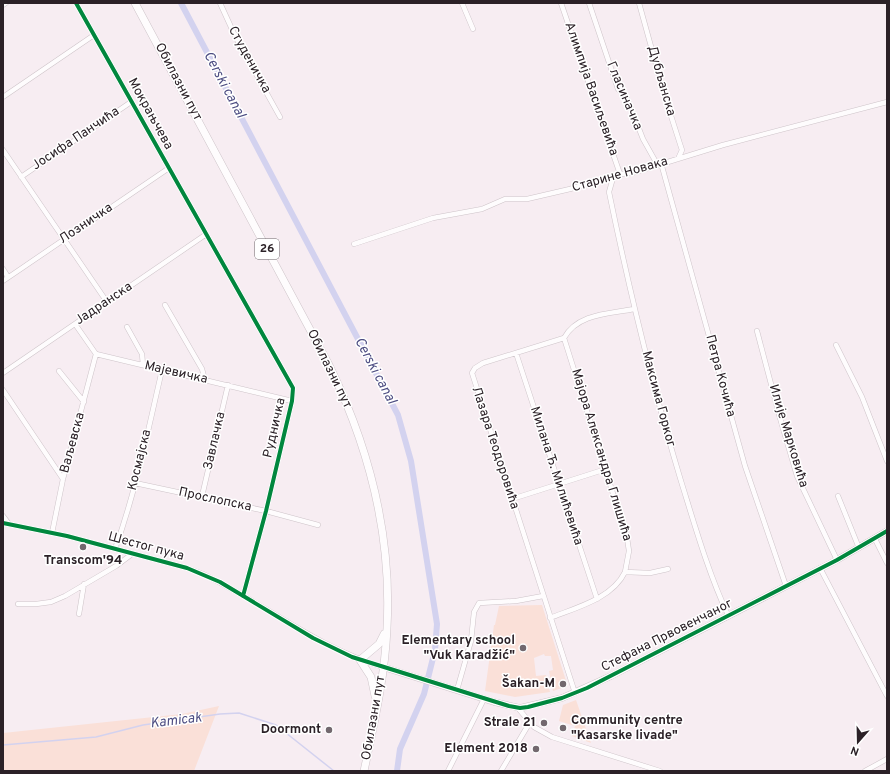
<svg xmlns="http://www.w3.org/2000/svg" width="890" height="774" viewBox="0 0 890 774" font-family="Overpass,sans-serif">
  <rect width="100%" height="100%" fill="#f7edf2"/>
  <!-- green -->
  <path fill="#fae0d8" d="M542 605 568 687 565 680 560 682 562 688 553 691 549 671 553 670 551 656H545L544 654 534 658 536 676 546 675 550 692 515 697 485 691 494 625H495L499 606Z
    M576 700 591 743 572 736 575 726 559 721 563 705Z
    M219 706 194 771H3V733L182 714Z"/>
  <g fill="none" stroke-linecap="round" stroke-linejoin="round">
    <!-- stream -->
    <path stroke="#d3d2ef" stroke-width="1.5" d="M3 745 96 737 143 725 220 714 239 713 276 725 334 771"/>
    <!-- canal -->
    <path stroke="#d3d2ef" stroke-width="6" d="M181 3 398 415 411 461 437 624 435 650 424 694 400 749 397 771"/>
    <defs>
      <path id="minor" d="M76 3 293 388 292 401 266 511 243 596
        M220 3 236 38 280 117
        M462 3 473 29
        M561 3 620 174
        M589 3 618 89 627 98 643 139 657 164
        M639 3 665 97 680 144 682 150 678 159
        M3 5 6 3
        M3 97 94 35
        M3 150 107 302
        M661 163 745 466 786 586
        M21 177 131 102
        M613 178 609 192C629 289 652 385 681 481 695 526 708 572 728 615
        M354 244 433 218 482 209 505 199H527L570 189 603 179H611L620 174 632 173 723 145 887 102
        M3 269 8 277
        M3 281 169 168
        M165 305 202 369 205 380
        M75 324 96 354 292 401
        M127 327 142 354 143 365
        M757 331 780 418 797 476 837 560
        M564 338 483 363 475 368 472 373 575 693
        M564 338 627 538 629 551 625 572
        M564 338C578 313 610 314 634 309
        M836 345 862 397 887 461
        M516 353 597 599
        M59 371 84 402
        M3 373 205 235
        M3 390 63 479
        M135 483 266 511 318 525
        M202 496 228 385
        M838 496 859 548
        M512 499 606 469
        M3 516 9 524
        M3 523 67 536 187 568 203 574C265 604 316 647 383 667
        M52 533 63 479 96 354
        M875 539 887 563
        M115 549C136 491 148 430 162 370
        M820 568 887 696
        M18 604H36L51 602 65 596 116 566 132 554
        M79 614 84 584
        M550 618C575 608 612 599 625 572L650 573 668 569
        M457 690 471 641 474 612 479 603 516 601 543 596
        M517 707 534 727 552 737 660 771
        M448 771 484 699
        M501 771 530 722
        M865 771 887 759"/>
      <path id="tertiary" d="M383 667 494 702 520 708 562 698 611 676 837 560 887 531"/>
      <path id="primary" d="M135 3 329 365C369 447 392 536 387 628 385 676 374 724 364 771
        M375 696 371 677 360 660 379 644 384 634"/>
    </defs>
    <!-- minor casing -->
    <use href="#minor" stroke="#cec4c9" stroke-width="5.5"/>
    <!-- tertiary casing -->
    <use href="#tertiary" stroke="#cec4c9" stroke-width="7"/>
    <!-- primary casing -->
    <use href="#primary" stroke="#cec4c9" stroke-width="8"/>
    <!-- minor -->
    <use href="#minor" stroke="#fefcfd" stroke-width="4.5"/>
    <!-- tertiary -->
    <use href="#tertiary" stroke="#fefcfd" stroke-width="6"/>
    <!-- primary -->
    <use href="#primary" stroke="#fefcfd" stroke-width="7"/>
    <defs>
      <path id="cycleway" d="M76 3 293 388 292 401 266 511 243 596
        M3 523 67 536 187 568 220 582 313 638 352 657 509 706 520 708 528 707 562 698 587 688 837 560 887 531"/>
    </defs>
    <!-- cycleway casing -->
    <use href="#cycleway" stroke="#fff" stroke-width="6"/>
    <!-- cycleway -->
    <use href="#cycleway" stroke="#00873e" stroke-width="4"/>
  </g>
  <!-- markers -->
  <g fill="#72686e" stroke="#fff" stroke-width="1.5">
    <circle cx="83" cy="547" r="4"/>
    <circle cx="523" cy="648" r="4"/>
    <circle cx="563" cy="684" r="4"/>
    <circle cx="544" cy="723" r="4"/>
    <circle cx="563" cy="728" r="4"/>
    <circle cx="329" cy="730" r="4"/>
    <circle cx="536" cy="749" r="4"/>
  </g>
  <g text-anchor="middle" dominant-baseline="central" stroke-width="3" stroke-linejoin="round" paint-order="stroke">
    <!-- shield labels -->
    <rect fill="#fff" stroke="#6b6468" stroke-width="1" x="255" y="239" width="24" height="20" rx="3"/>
    <g font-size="12" font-weight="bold" fill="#2b2127">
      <text x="267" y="249">26</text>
    </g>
    <!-- street labels -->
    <g font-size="13" fill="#2b2127" stroke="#fff">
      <text transform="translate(249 60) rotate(61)">Студеничка</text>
      <text transform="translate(661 81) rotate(74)">Дубљанска</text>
      <text transform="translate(178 82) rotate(62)">Обилазни пут</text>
      <text transform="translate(591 89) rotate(71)">Алимпија Васиљевића</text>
      <text transform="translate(624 96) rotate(67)">Гласиначка</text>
      <text transform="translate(150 114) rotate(61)">Мокрањчева</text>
      <text transform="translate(76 139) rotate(-34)">Јосифа Панчића</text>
      <text transform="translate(620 175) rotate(-16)">Старине Новака</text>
      <text transform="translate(86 224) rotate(-34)">Лозничка</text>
      <text transform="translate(104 304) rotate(-34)">Јадранска</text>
      <text transform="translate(329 369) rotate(64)">Обилазни пут</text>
      <text transform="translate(176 373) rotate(13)">Мајевичка</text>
      <text transform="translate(720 376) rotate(75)">Петра Кочића</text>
      <text transform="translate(658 399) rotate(75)">Максима Горког</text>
      <text transform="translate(275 428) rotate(-77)">Рудничка</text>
      <text transform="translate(788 436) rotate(73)">Илије Марковића</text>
      <text transform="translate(215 441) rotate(-77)">Завлачка</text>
      <text transform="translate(73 443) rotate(-75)">Ваљевска</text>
      <text transform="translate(495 448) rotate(72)">Лазара Теодоровића</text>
      <text transform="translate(601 455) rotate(73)">Мајора Александра Глишића</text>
      <text transform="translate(140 460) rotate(-76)">Космајска</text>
      <text transform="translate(556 476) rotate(72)">Милана Ђ. Милићевића</text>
      <text transform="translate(215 500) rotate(12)">Прослопска</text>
      <text transform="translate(146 547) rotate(15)">Шестог пука</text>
      <text transform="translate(667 636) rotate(-27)">Стефана Првовенчаног</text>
      <text transform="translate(374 718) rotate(-80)">Обилазни пут</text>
    </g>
    <!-- poi labels -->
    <g font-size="13" font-weight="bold" fill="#2b2127" stroke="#fff" text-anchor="end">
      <text x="83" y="561" text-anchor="middle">Transcom'94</text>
      <text x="515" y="641">Elementary school<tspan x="515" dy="15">"Vuk Karadžić"</tspan></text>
      <text x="555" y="684">Šakan-M</text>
      <text x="571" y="721" text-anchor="start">Community centre<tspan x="571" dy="15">"Kasarske livade"</tspan></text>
      <text x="536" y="723">Strale 21</text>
      <text x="321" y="730">Doormont</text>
      <text x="528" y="749">Element 2018</text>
    </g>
    <!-- water labels -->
    <g font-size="14" font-style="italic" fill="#4d4d82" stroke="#fff">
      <text transform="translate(224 85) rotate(62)">Cerski canal</text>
      <text transform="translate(375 371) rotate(62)">Cerski canal</text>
      <text transform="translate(176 721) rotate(-7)">Kamicak</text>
    </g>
  </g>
  <!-- border -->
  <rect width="890" height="774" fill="none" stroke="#2b2127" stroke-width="8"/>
  <!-- north arrow -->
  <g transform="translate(858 742) rotate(200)" stroke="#ffffff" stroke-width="3" paint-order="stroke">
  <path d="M0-3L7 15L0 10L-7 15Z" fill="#2b2127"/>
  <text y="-6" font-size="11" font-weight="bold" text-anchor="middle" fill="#2b2127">N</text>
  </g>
</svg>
